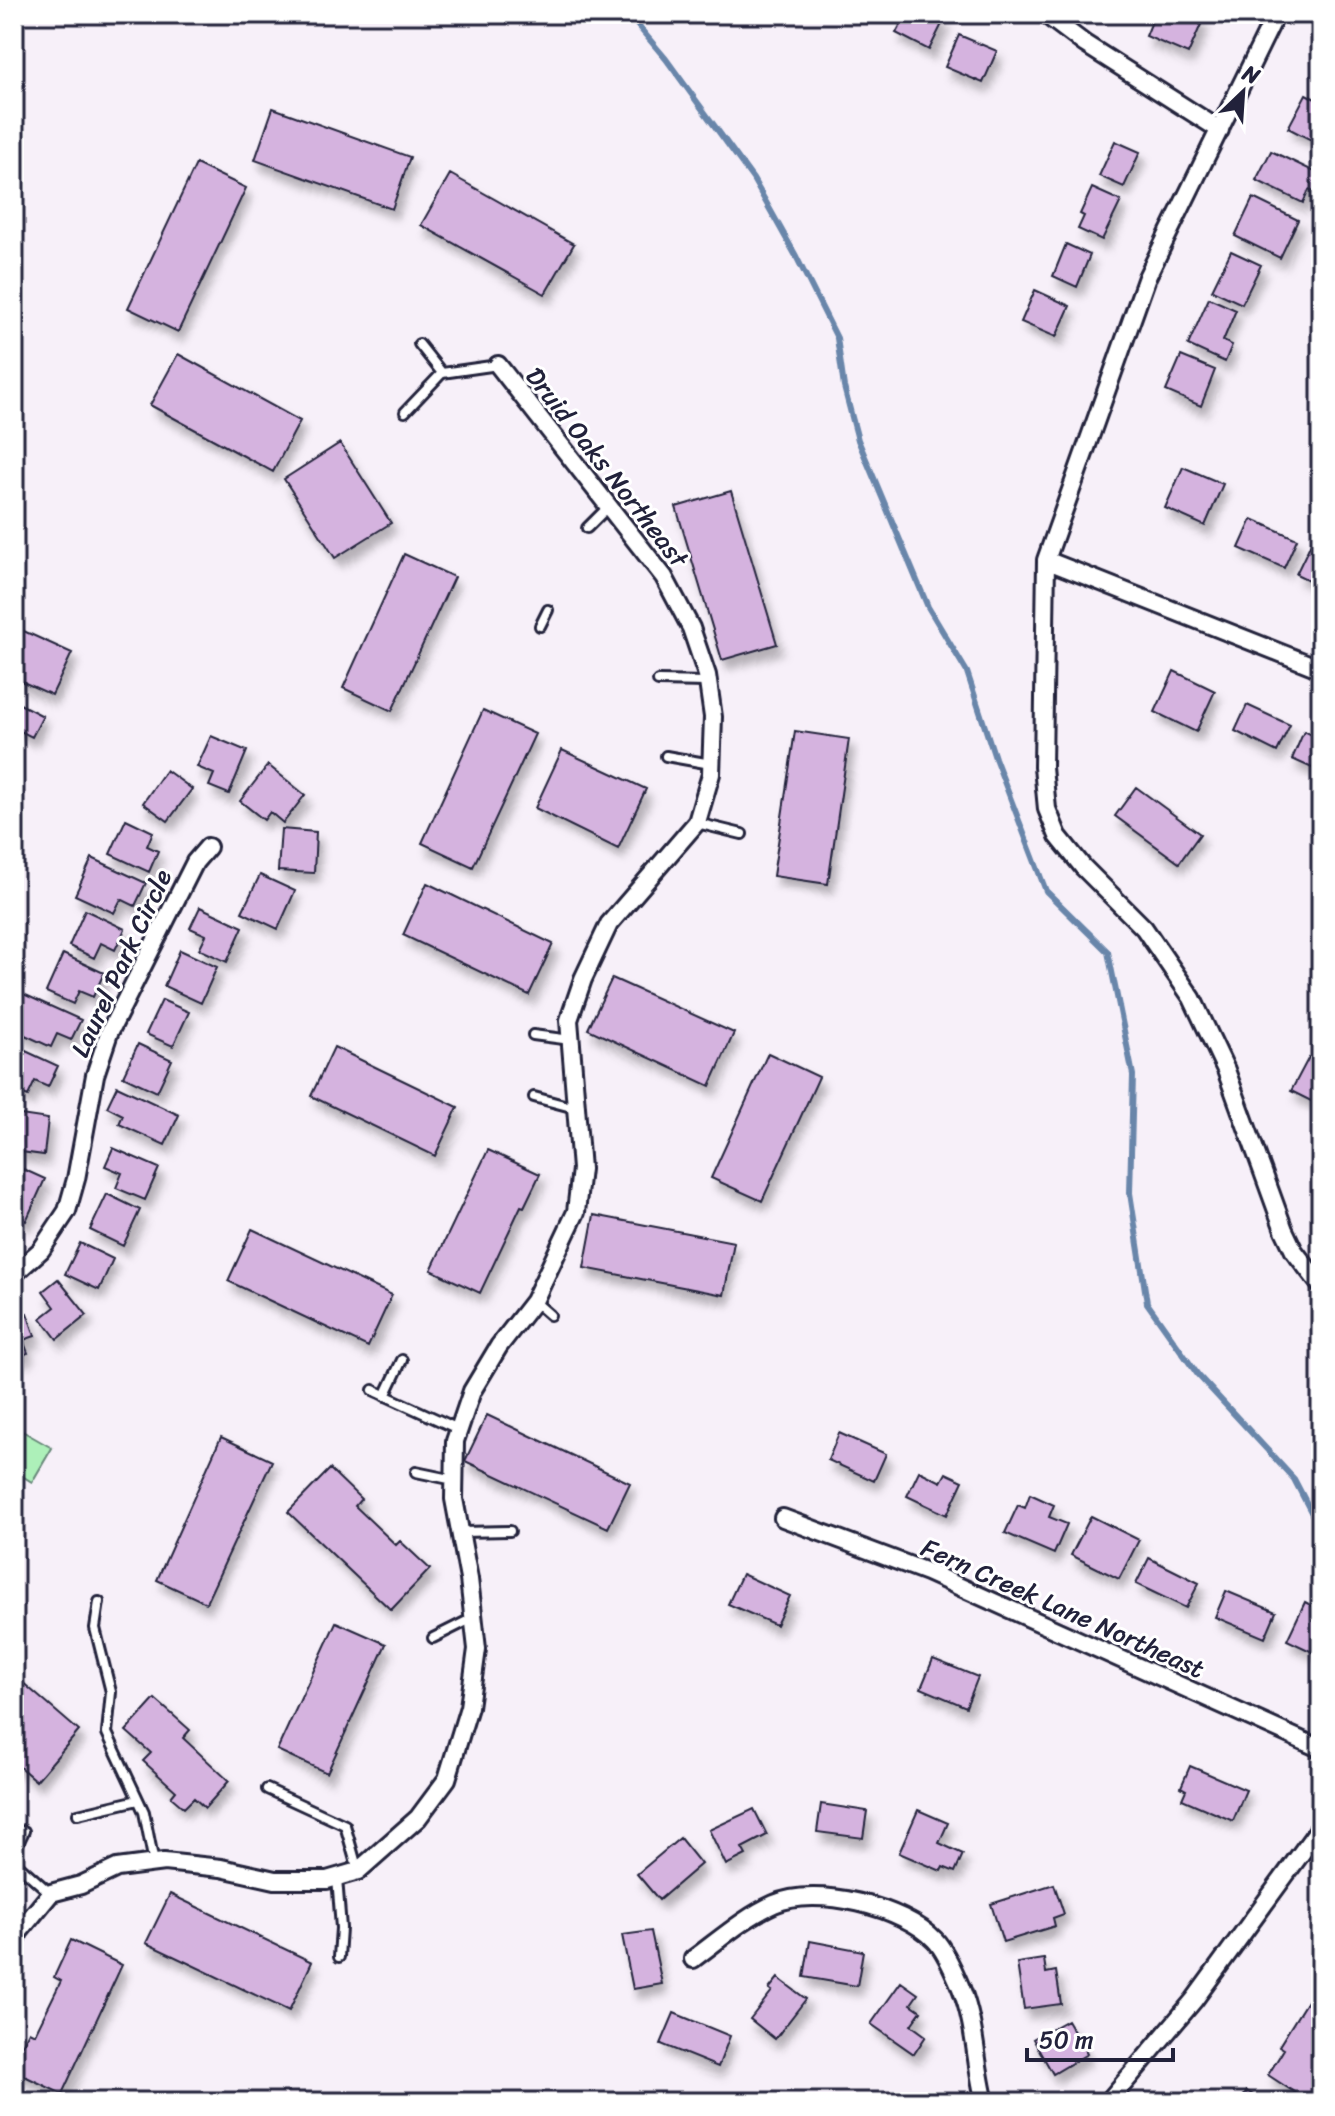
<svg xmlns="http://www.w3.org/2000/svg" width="1335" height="2116" viewBox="0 0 1335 2116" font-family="Sriracha,sans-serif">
  <defs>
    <filter id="shadow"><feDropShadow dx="5" dy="9" stdDeviation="4" flood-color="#0004"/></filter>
  </defs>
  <rect width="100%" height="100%" fill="#f7f0f9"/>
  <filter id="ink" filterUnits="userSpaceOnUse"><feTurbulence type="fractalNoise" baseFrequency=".0125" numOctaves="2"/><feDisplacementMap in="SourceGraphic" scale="16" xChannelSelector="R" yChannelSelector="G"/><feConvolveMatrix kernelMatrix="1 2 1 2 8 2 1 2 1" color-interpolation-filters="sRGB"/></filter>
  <g filter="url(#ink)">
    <!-- green -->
    <path fill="#adf0b9" stroke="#68897a" stroke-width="2" d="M17 1428 52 1448 32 1482 14 1471V1433Z"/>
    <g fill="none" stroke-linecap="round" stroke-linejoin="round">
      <!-- stream -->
      <path stroke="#6986aa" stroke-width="6" d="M628 14 666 59 753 179 796 256 837 338 844 387 858 440 928 607 967 672 995 758 1046 891 1108 952 1133 1075 1130 1193 1147 1303 1198 1375 1294 1479 1321 1531"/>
    </g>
    <!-- building -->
    <path fill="#d5b3df" stroke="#22223b" stroke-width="2" filter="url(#shadow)" d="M906 14H933L944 20 929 50 896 33Z
      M1155 14H1188L1203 20 1188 54 1146 36Z
      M959 35 997 51 983 83 945 67Z
      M1306 94 1321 102V124L1313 141 1288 128Z
      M273 108 410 157 392 209 255 160Z
      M1115 141 1140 152 1124 187 1099 176Z
      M1271 151 1317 173 1321 166V195L1309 190 1303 203 1256 180Z
      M196 164 246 188 178 332 128 308Z
      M450 174 574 244 545 294 421 225Z
      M1092 188 1121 201 1102 240 1078 229 1084 216 1080 214Z
      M1253 198 1298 220 1280 258 1235 236Z
      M1066 244 1090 255 1077 287 1053 276Z
      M1231 251 1261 265 1242 304 1212 290Z
      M1035 290 1070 306 1056 337 1021 322Z
      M1209 298 1236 310 1223 341 1232 345 1225 362 1188 345Z
      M178 354 300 421 273 472 150 405Z
      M1181 356 1215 370 1201 406 1166 391Z
      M340 443 391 523 335 558 284 479Z
      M1183 467 1223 484 1205 526 1165 508Z
      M731 491 777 644 722 660 676 507Z
      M1252 519 1297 539 1284 568 1239 548Z
      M1314 537 1321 541V586L1296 574Z
      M404 554 454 577 392 711 343 688Z
      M17 628 72 653 52 695 14 678V634Z
      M1174 671 1215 691 1196 732 1155 712Z
      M14 701 43 716 32 737 14 728Z
      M1247 705 1290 725 1277 752 1235 731Z
      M483 710 535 734 473 867 422 843Z
      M795 731 849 739 828 884 773 876Z
      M1304 731 1321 739V772L1292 759Z
      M211 736 247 751 229 794 209 786 214 774 197 767Z
      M562 750 646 789 618 849 535 808Z
      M268 765 305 795 283 823 270 812 264 820 240 801Z
      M166 770 192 789 168 821 143 803Z
      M1136 787 1200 834 1179 863 1115 816Z
      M126 819 153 832 147 846 158 851 149 872 110 854Z
      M281 829 316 832 314 873 278 871Z
      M92 858 146 883 135 906 121 899 114 913 75 895Z
      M260 875 295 891 278 929 242 912Z
      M427 883 553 944 529 995 403 935Z
      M200 907 243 927 227 962 199 949 206 935 190 928Z
      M85 910 125 929 115 950 101 943 94 958 69 946Z
      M180 950 217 967 201 1003 164 986Z
      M63 954 104 973 93 997 79 991 73 1004 46 992Z
      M612 978 734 1033 710 1086 588 1029Z
      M19 992 81 1020 71 1040 57 1034 51 1047 14 1030V1003Z
      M162 1000 189 1012 173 1046 146 1034Z
      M138 1044 172 1060 157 1092 123 1076Z
      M17 1047 58 1066 48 1087 35 1081 28 1096 14 1090V1055Z
      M334 1047 458 1107 435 1156 311 1096Z
      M768 1053 819 1077 762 1201 711 1178Z
      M1309 1057 1321 1063V1106L1291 1091Z
      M117 1086 179 1115 165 1145 119 1124 123 1115 107 1107Z
      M14 1114 48 1119 44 1155 14 1151Z
      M113 1148 159 1168 145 1200 116 1188 122 1173 105 1166Z
      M488 1150 540 1174 524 1207 521 1206 480 1293 431 1270Z
      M14 1165 45 1179 26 1221 14 1216Z
      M107 1194 140 1210 123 1246 90 1230Z
      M594 1215 734 1242 724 1295 584 1268Z
      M252 1229 392 1295 368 1347 228 1281Z
      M80 1243 113 1259 99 1290 65 1274Z
      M58 1279 87 1315 57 1339 41 1318 55 1307 43 1291Z
      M27 1313 35 1336 23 1340 28 1353 14 1358V1317Z
      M487 1415 630 1483 608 1528 465 1461Z
      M839 1433 886 1454 874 1481 828 1460Z
      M221 1437 272 1461 206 1603 157 1580Z
      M330 1469 361 1499 355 1506 396 1545 400 1541 430 1569 391 1610 288 1512Z
      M919 1471 941 1482 946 1473 963 1481 947 1515 907 1496Z
      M1030 1494 1054 1505 1049 1517 1067 1524 1054 1554 1005 1533 1018 1505 1025 1508Z
      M1091 1516 1139 1540 1119 1579 1071 1555Z
      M1149 1558 1199 1583 1186 1608 1136 1584Z
      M742 1574 790 1596 776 1625 728 1604Z
      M1226 1591 1276 1612 1265 1638 1215 1617Z
      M1305 1602 1318 1609 1313 1620 1321 1624V1656L1287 1640Z
      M336 1622 386 1644 327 1773 277 1750Z
      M933 1659 978 1677 966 1707 921 1688Z
      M14 1675 79 1731 36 1781 14 1762Z
      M155 1699 190 1730 183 1738 229 1781 205 1808 194 1798 184 1808 171 1797 176 1791 143 1761 151 1753 126 1731Z
      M1190 1766 1246 1790 1233 1821 1182 1799 1186 1790 1181 1787Z
      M821 1804 867 1811 863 1838 817 1832Z
      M754 1809 767 1835 742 1848 746 1855 726 1865 709 1830Z
      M918 1810 948 1823 939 1843 963 1854 955 1872 943 1867 941 1871 899 1853Z
      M680 1838 701 1864 659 1900 637 1874Z
      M1054 1884 1064 1914 1053 1918 1055 1926 1003 1942 991 1904Z
      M170 1894 312 1962 289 2011 146 1943Z
      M651 1931 662 1984 633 1989 622 1935Z
      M71 1940 122 1965 62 2094 14 2071V2061L29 2031 35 2034 61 1981 54 1977Z
      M810 1941 863 1951 857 1986 804 1977Z
      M1044 1959 1046 1973 1056 1971 1061 2004 1024 2009 1017 1963Z
      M778 1978 806 1999 775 2039 750 2019 772 1991 769 1989Z
      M901 1982 918 1994 911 2004 921 2011 911 2025 926 2036 914 2054 871 2024Z
      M1307 2001 1321 2010V2081L1308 2101 1268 2075 1284 2049 1279 2046Z
      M674 2013 730 2036 718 2067 661 2044Z
      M1067 2020 1087 2054 1053 2074 1033 2039Z
      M1247 2091 1264 2102H1240Z"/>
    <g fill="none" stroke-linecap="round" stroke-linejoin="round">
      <defs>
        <path id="service" d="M419 344 442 373
          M405 412 442 373 498 365
          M587 528 608 507
          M540 626 548 610
          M658 681 707 682
          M666 756 711 764
          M697 823 742 834
          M533 1035 571 1040
          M534 1097 575 1108
          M534 1301 550 1315
          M373 1390 458 1429
          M385 1396 402 1360
          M416 1472 454 1480
          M461 1532 510 1531
          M99 1602 95 1628 111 1692 107 1733 144 1812 154 1863
          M433 1638 473 1618
          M267 1789 345 1825 358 1871
          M78 1814 138 1800
          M14 1852 24 1831
          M14 1861 50 1893
          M337 1878 341 1928 339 1957"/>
        <path id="minor" d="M1045 14 1085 44 1220 130
          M1276 14 1147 277 1046 560 1043 767 1047 809 1058 836 1083 867 1144 928 1192 998 1226 1070 1284 1230 1294 1251 1321 1286
          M1046 560 1321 669
          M14 1274 41 1250 67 1211 76 1179 95 1075 109 1033 195 862 208 847
          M783 1518 927 1572 1321 1749
          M14 1946 19 1932 51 1893 81 1885 117 1868 164 1862 221 1868 275 1880H327L358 1871 418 1818 447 1779 469 1707 477 1649 469 1579 454 1499 455 1441 472 1391 499 1346 534 1301 576 1212 581 1169 569 1020 583 979 609 924 697 822 711 774 713 717 707 675 691 628 664 577 498 365
          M693 1959C719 1940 745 1917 774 1904 816 1885 904 1907 935 1940 944 1949 956 1976 961 1988 976 2025 975 2064 985 2102
          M1108 2102 1194 2000 1321 1826"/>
      </defs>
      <!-- service casing -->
      <use href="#service" stroke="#22223b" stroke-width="14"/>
      <!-- minor casing -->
      <use href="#minor" stroke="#22223b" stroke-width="22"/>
      <!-- service -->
      <use href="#service" stroke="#fff" stroke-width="8"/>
      <!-- minor -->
      <use href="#minor" stroke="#fff" stroke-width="16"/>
    </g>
  </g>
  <g text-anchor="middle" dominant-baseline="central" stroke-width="6" stroke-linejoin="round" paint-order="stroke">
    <!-- street labels -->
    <g font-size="26" fill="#22223b" stroke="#fff">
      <text transform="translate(607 467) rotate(52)">Druid Oaks Northeast</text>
      <text transform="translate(121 963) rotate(-65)">Laurel Park Circle</text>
      <text transform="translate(1063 1608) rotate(24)">Fern Creek Lane Northeast</text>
    </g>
  </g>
  <!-- margin -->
  <rect width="1335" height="2116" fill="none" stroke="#fff" stroke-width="48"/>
  <rect x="24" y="24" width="1287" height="2068" fill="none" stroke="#22223b" stroke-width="3" filter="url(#ink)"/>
  <!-- north arrow -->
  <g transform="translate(1243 92) rotate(25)" stroke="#ffffff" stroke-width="6" paint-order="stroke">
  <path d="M0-6L14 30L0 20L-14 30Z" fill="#22223b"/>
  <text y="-12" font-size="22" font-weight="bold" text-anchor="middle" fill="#22223b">N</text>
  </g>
  <!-- scale -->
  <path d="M1027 2048v12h146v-12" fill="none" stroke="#22223b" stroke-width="4"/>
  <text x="1039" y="2048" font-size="24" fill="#22223b" stroke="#ffffff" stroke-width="6" paint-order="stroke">50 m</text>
</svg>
